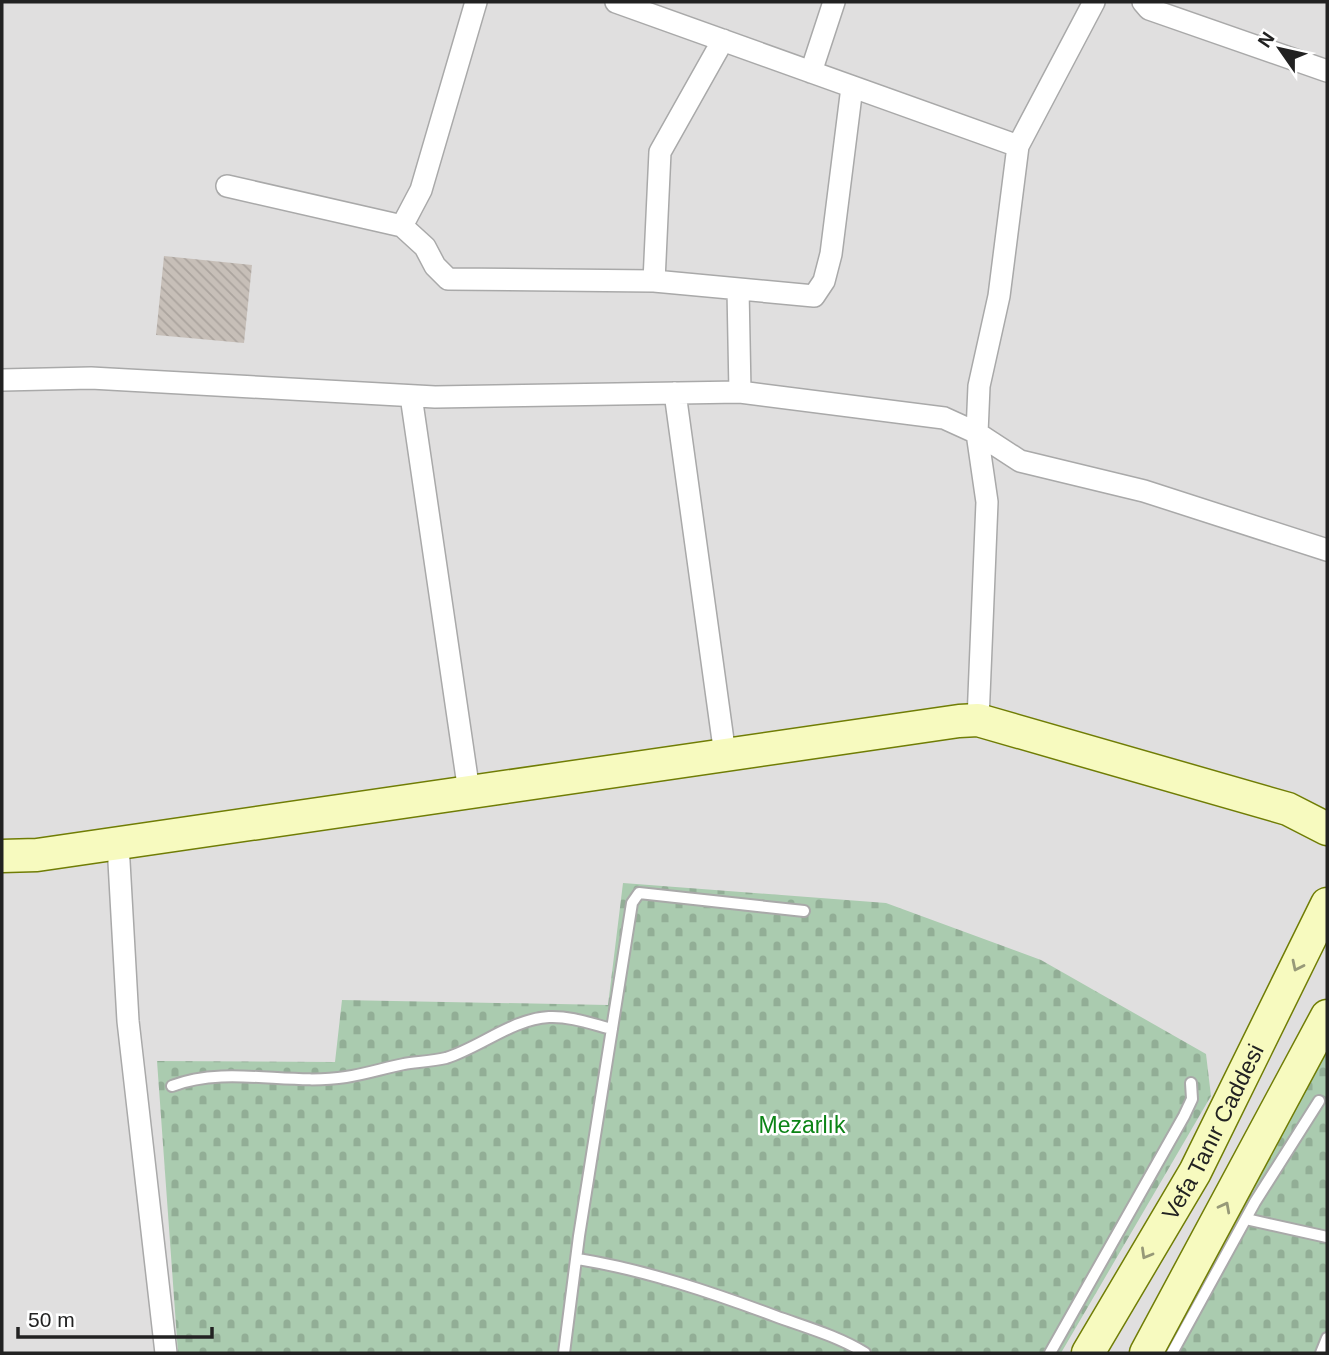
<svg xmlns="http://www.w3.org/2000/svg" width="1329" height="1355" viewBox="0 0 1329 1355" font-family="Helvetica,sans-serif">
  <defs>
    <pattern id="cemetery-stones" width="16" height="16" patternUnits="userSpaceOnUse" patternTransform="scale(1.75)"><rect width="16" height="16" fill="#aacbaf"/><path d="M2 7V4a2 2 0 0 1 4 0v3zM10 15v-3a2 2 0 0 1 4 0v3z" fill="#92ae96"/></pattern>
    <pattern id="building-back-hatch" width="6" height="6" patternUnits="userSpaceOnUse" patternTransform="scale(1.75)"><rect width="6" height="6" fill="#c7bfb8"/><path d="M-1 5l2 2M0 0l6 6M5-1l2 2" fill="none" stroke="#aba49e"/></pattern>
  </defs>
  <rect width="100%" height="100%" fill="#f2efe9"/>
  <!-- residential -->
  <path fill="#e0dfdf" d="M2 2H1327V1353H2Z"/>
  <!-- cemetery -->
  <path fill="url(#cemetery-stones)" d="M623 883 886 903 1041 960 1206 1054 1211 1096 1061 1353H178L157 1061 335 1062 342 1000 608 1005Z
    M1327 1048V1353H1159Z"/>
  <!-- building -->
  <path fill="url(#building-back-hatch)" d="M164 256 252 265 244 343 156 335Z"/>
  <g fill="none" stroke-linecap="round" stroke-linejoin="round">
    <defs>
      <path id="lane" d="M172 1086C227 1065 289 1086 346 1077 366 1074 384 1068 404 1064 417 1062 432 1061 446 1058 481 1047 512 1019 549 1017 570 1016 592 1024 612 1029
        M1246 1219 1327 1237
        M578 1259C645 1270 711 1292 775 1316 805 1327 838 1336 865 1353
        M564 1353 579 1236 632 903 639 893 804 911
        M1050 1353 1184 1116 1192 1099 1191 1083
        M1172 1353 1255 1202 1319 1101
        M1321 1353 1327 1338"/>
      <path id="street" d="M616 2 1018 146
        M1143 2 1149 9 1327 71
        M811 72 834 2
        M227 186 402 226 425 247 435 266 448 279 654 281 814 296 824 281 831 254 852 87
        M402 226 421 190 476 2
        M654 281 660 152 723 40
        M738 289 740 392
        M2 380 91 378 435 397 740 392 944 418 977 433 1020 461 1144 491 1327 550
        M675 393 725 755
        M411 396 469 792
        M978 720 987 502 977 433 979 386 999 296 1018 146 1094 2
        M118 844 128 1021 166 1353"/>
      <g id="secondary">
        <path d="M2 856 37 855 959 721 978 720 1288 809 1327 829"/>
        <path id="s1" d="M1088 1353 1195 1172 1327 904"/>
        <path d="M1146 1353 1327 1016"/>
      </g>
    </defs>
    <!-- lane casing -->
    <use href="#lane" stroke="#a9a9a9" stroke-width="14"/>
    <!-- street casing -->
    <use href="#street" stroke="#a9a9a9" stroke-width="24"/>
    <!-- secondary casing -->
    <use href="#secondary" stroke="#707d05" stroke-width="35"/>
    <!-- lane -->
    <use href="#lane" stroke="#fff" stroke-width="10"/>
    <!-- street -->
    <use href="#street" stroke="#fff" stroke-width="21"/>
    <!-- secondary -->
    <use href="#secondary" stroke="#f7fabf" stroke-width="32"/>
  </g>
  <!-- one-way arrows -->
  <defs><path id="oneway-chevron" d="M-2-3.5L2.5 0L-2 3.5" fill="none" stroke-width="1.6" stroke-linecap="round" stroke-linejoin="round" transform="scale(1.75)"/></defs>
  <g stroke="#979978">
    <use href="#oneway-chevron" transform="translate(1297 966) rotate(116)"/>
    <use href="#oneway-chevron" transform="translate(1225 1207) rotate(-62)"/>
    <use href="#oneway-chevron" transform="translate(1146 1254) rotate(120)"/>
  </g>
  <g text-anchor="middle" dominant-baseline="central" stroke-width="5" stroke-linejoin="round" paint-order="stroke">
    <!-- park labels -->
    <g font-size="23" fill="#0c8416" stroke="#fff">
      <text x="802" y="1125">Mezarlık</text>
    </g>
    <!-- street labels -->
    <g font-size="23" fill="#222" stroke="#fff">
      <text stroke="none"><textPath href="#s1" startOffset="254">Vefa Tanır Caddesi</textPath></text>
    </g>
  </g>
  <!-- border -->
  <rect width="1329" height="1355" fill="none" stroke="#222222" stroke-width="7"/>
  <!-- north arrow -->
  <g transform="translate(1280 49) rotate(304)" stroke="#ffffff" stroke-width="5" paint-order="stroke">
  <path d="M0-5L12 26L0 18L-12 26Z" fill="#222222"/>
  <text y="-10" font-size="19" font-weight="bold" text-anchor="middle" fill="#222222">N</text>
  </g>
  <!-- scale -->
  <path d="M18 1327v10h194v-10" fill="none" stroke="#222222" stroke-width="3.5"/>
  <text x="28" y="1327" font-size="21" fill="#222222" stroke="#ffffff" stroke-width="5" paint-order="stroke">50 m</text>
</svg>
